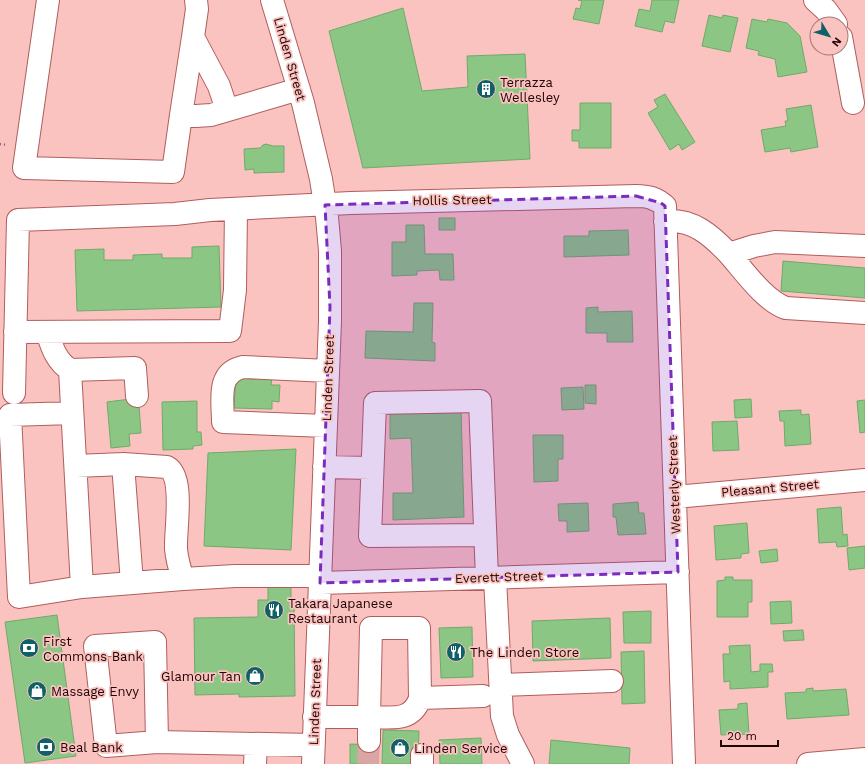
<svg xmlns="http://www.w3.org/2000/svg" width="865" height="764" viewBox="0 0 865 764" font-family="'Work Sans',sans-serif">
  <rect width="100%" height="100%" fill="#fbc3c0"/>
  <!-- building -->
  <path fill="#8bc684" stroke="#71a96b" d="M578 0H604L599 24 573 19 576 8 580 9 582 1Z
    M652 0H679L674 23 665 21 662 32 635 26 639 9 650 11Z
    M403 8 422 91 468 87 467 56 525 54 530 159 363 168 329 31Z
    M709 15 722 18 723 15 738 18 730 52 702 46Z
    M752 19 767 22 768 19 787 23 800 36 807 72 778 77 775 59 758 55 759 51 746 48Z
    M665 94 695 142 682 150 679 144 670 150 648 113 658 107 654 100Z
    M580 103H611V148H579V141H572V130H580Z
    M811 105 818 147 791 152 790 148 765 152 761 130 786 126 785 121H788L786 109Z
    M266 144 273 146H284V172L254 173V169L245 170 244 149 260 148 263 145Z
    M439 218H455V230H439Z
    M406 225H424L425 254H453L454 280H440L439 270 417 271V275L392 276V242H406Z
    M628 230 629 255 564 257V236H589V231Z
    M219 246 221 307 77 311 75 250 104 249V260H133V255L162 254V258H192V247Z
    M783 261 865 268V298L781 291Z
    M414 303H433L432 342 435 343V361L365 358 366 331 413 332Z
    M598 307V312L632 311 633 342H607V333H586V308Z
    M236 376 272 377 271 385H280L279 402 272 401V409L234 408Z
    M585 385H596V404L585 403Z
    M583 387 584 409 562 410 561 388Z
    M130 399 131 406 139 405 141 433 129 434 130 446 111 448 107 402Z
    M751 399 752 417 735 418 734 400Z
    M865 400V432L860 433 857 401Z
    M197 401V432H201L202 445 193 446V449L163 450 162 402Z
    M461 409 464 517 393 520V493H413L411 438 390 439V412Z
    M801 410V415L809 414 811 444 785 446 784 421H780L779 411Z
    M737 421 739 450 713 451 712 422Z
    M533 435H563V459H558V481L534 482Z
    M296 449 291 550 204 546 208 453Z
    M638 502 639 513H644L646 534 618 535 616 517H613V504Z
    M588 503 589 531 567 532V521H559L558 504Z
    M841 507 843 535 847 534 848 546 837 547 836 542 819 543 817 509Z
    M747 523 749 553 741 554V558L716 560 714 526Z
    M865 546V568L849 570 847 548Z
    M777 549 778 561 761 563 759 551Z
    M725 577H733V580H752V602H748V617H717V581L725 580Z
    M268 584H291V599H294L295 696 239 697V694L195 695 194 618 258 617V600H268Z
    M791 601 792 623 771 624 770 602Z
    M651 611V643H624L623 612Z
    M57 615 76 756 25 763 5 622Z
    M610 618 611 658 533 661 532 621Z
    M472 627 473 677 441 678 439 628Z
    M803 630 804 640 784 641 783 631Z
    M750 645 751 672 760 671V664H772L773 672H768V687L730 689V681L724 682 723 654H730L729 646Z
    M644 651 645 703 622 704 621 652Z
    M813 688V691L846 689 849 715 787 719 785 693 806 692V689Z
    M747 703 749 734 721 735 719 710 738 709V704Z
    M383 730 419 731 418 764H382Z
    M481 738 482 764H440L439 740Z
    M551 740 630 748 629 764H549Z
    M350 744 374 745 373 764H350Z"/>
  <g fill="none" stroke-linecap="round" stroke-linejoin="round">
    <!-- minor-tunnel -->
    <path stroke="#daa6a4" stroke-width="22" stroke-dasharray="22 11" stroke-linecap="butt" d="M368 764 369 741"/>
    <defs>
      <path id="minor" d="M48 0 24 168 173 172 181 115 196 116 211 115 299 89
        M196 0 197 9 193 37 219 86 227 110
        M272 0 303 103 321 179 327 217 330 251V321L313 764
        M815 0 826 10 836 24
        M841 37 853 103
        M181 115 193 37
        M665 221C693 219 711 235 729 254L754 246 775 242 865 246
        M729 254C744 271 765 301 786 308L865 313
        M15 332 230 331 235 290 236 209
        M47 332C52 347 56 361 70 370
        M14 393 18 220 175 214 210 210 351 203 636 196C648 196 656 198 665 206L684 764
        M72 413 10 415 19 597 82 587 183 579 235 576H320
        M326 426 223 422C223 400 216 373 243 367L328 371
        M76 466 123 464
        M324 467 372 468
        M675 497 865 480
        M485 535 370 536 375 403 480 401 487 578
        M495 578 502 716 508 735 523 764
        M132 583 123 464 167 467C185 477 175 530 176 549 177 559 180 570 183 579
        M320 583 678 572
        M82 587 70 370 135 368 137 396
        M371 628H419L420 698C412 723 390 717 369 717Z
        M501 685 612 681
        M420 698 483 696
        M314 717H369V741
        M157 742 155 642 95 646 106 746 157 742 313 745
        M255 764 256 744
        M422 764V755
        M808 764 865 759"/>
    </defs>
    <!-- minor casing -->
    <use href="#minor" stroke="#b05e5d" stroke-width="24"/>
    <!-- path -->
    <path stroke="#906463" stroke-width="2.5" stroke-dasharray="1 3" stroke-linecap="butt" d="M0 144 7 145"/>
    <!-- minor -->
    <use href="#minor" stroke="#fff" stroke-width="22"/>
  </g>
  <!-- marked area -->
  <path fill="#7b2cbf" fill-opacity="0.2" stroke="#7b2cbf" stroke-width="3" stroke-dasharray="8 5" stroke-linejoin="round" d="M636 196 661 203 665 206 678 572 320 583 330 307 325 205Z"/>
  <!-- icons -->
  <defs>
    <symbol id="building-disc" viewBox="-11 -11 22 22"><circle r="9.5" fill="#106167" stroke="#fbc3c0"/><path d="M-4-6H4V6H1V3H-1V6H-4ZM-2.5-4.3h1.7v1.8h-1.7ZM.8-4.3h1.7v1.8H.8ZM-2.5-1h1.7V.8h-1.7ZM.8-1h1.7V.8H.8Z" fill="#fff"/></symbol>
    <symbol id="restaurant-disc" viewBox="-11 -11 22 22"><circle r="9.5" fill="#106167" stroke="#fbc3c0"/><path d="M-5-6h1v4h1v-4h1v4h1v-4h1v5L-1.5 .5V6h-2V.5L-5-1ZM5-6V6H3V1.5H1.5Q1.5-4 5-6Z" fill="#fff"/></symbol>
    <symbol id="bank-disc" viewBox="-11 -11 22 22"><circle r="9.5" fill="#106167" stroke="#fbc3c0"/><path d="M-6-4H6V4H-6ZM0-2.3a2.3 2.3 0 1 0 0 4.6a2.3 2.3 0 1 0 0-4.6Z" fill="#fff"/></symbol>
    <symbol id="shop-disc" viewBox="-11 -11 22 22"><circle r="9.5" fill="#106167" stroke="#fbc3c0"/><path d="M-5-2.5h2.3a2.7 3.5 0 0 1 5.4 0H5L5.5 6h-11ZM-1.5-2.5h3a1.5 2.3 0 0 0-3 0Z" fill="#fff"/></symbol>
  </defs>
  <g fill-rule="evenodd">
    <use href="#building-disc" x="475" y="78" width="22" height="22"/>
    <use href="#restaurant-disc" x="263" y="599" width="22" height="22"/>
    <use href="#bank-disc" x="18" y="637" width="22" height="22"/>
    <use href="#restaurant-disc" x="445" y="641" width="22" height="22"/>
    <use href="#shop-disc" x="244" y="665" width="22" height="22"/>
    <use href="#shop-disc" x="26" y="680" width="22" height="22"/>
    <use href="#bank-disc" x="35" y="736" width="22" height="22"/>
    <use href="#shop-disc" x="389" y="737" width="22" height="22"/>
  </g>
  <g text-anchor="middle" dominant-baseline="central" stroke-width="3.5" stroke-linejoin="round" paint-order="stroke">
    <!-- street labels -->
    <g font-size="13" fill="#220405" stroke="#fbc3c0">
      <text transform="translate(290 59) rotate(74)">Linden Street</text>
      <text transform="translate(452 200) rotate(-1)">Hollis Street</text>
      <text transform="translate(328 378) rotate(-88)">Linden Street</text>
      <text transform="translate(674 485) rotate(-92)">Westerly Street</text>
      <text transform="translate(770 488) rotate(-5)">Pleasant Street</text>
      <text transform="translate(499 577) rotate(-2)">Everett Street</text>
      <text transform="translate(315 702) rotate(-88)">Linden Street</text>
    </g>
    <!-- poi labels -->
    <g font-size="13" fill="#220405" stroke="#fbc3c0" text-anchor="start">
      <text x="500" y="82">Terrazza<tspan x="500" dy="15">Wellesley</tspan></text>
      <text x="288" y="603">Takara Japanese<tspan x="288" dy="15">Restaurant</tspan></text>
      <text x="43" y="641">First<tspan x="43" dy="15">Commons Bank</tspan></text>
      <text x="470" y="652">The Linden Store</text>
      <text x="241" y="676" text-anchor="end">Glamour Tan</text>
      <text x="51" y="691">Massage Envy</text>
      <text x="60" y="747">Beal Bank</text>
      <text x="414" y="748">Linden Service</text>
    </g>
  </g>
  <!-- north arrow -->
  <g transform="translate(829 36) rotate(128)"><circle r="19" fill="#fbc3c0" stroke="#a47775"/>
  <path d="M0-3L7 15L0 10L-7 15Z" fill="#106167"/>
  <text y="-6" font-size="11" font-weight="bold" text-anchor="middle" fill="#220405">N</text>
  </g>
  <!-- scale -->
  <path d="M721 740v6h57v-6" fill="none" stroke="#220405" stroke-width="2"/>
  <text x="727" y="740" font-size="12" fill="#220405" stroke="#fbc3c0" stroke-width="3" paint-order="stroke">20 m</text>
</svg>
